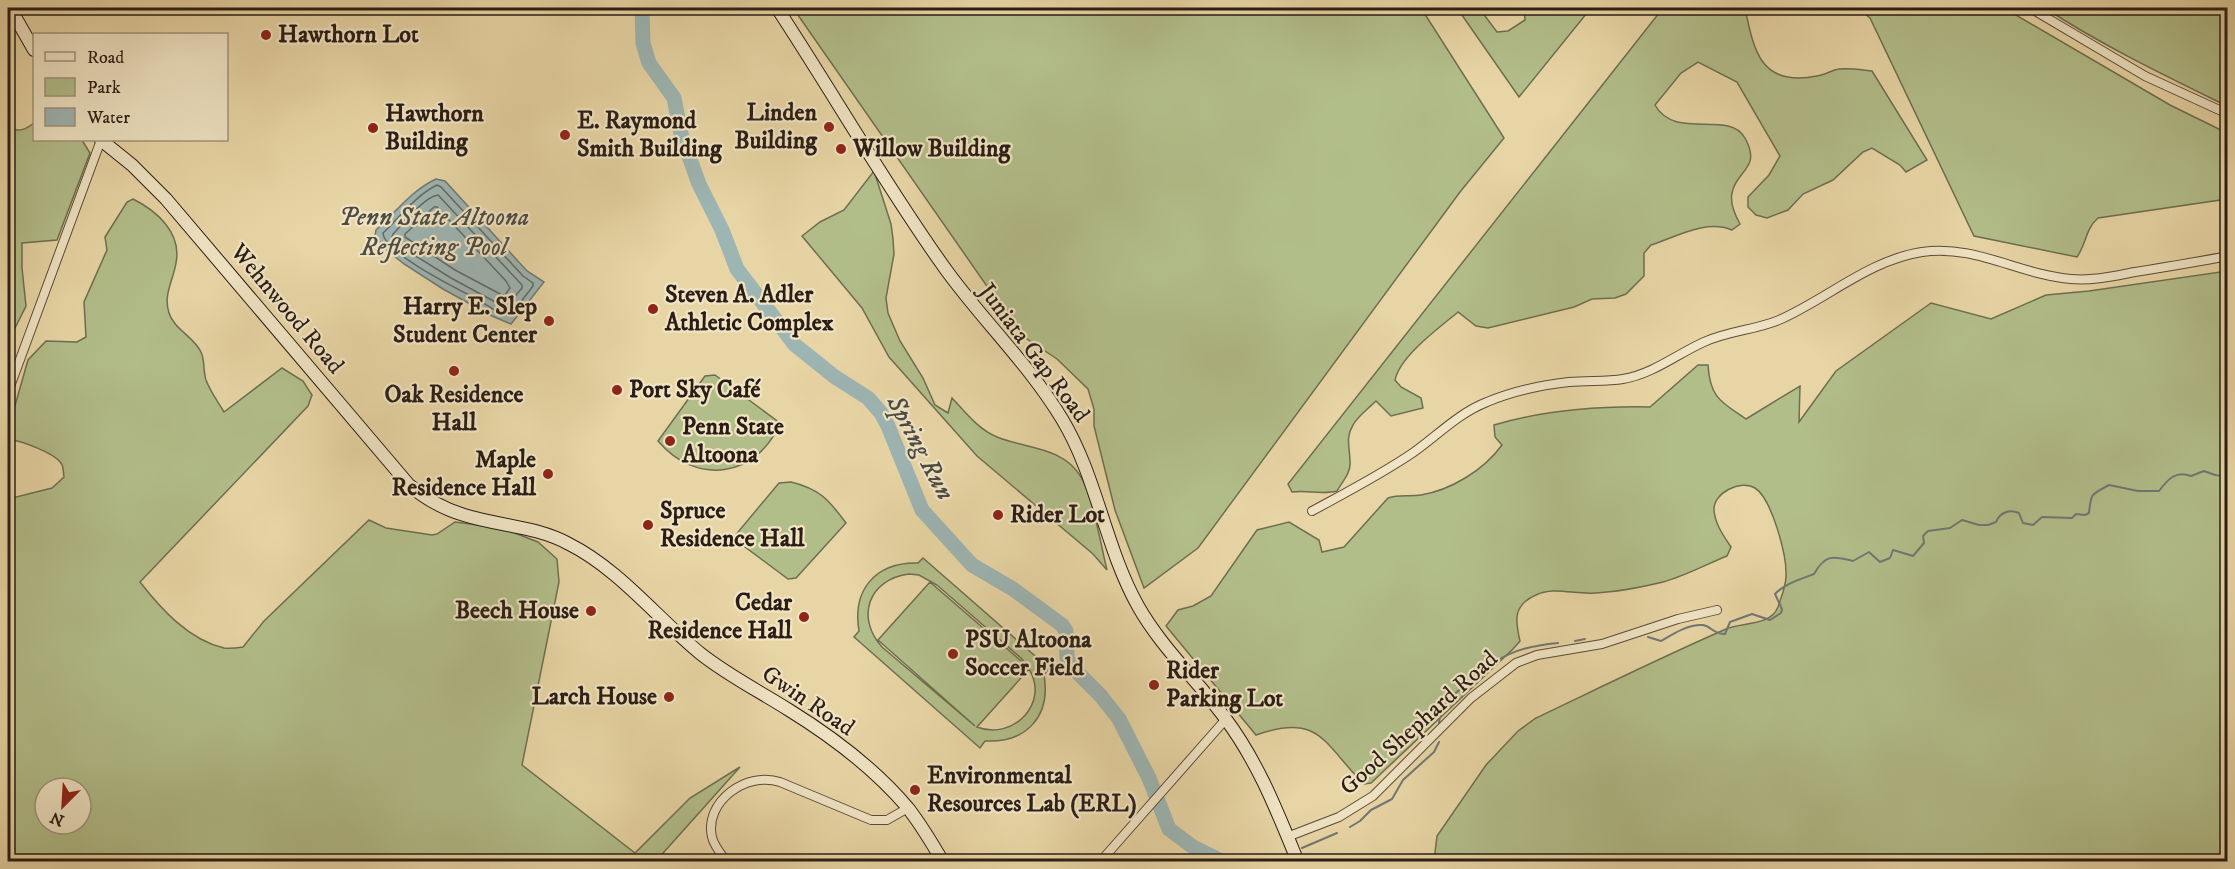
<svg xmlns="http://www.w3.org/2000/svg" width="2235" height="869" viewBox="0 0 2235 869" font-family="'IM FELL DW Pica',serif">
  <rect width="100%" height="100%" fill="#e8d5a5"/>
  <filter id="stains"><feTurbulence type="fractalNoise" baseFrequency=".00333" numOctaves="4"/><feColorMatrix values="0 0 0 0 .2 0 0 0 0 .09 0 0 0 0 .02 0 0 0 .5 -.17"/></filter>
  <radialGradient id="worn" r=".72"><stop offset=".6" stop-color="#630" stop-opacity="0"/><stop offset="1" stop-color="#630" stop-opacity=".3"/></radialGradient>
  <!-- green -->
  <path fill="#b2be8a" stroke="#6e6e50" stroke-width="1.5" fill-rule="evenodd" d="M793 8H1421L1504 138 1460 192 1198 548 1144 588 1115 510 1094 426V409L1088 389 1057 359 1021 335Z
    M1457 8H1479L1497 32 1508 31 1525 20 1524 8H1591L1519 97Z
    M1663 8H1745C1754 52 1761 87 1817 76 1825 75 1832 70 1839 69 1850 68 1862 70 1872 71L1927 160 1906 172 1900 165 1872 148 1863 152 1833 180 1803 194 1788 210 1767 218 1756 215 1748 207V197L1769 175 1780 156 1737 82 1698 62 1681 73 1655 105C1675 141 1729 109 1745 138 1762 169 1736 170 1732 193 1730 202 1735 215 1740 224L1732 230C1706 219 1676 237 1651 245L1644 253V276L1626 294 1615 298 1592 299 1574 307 1488 328 1476 326 1458 312C1439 328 1400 356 1395 380L1401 387 1421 398 1423 408 1391 416 1376 401C1368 409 1358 416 1353 425 1345 438 1350 448 1350 462 1351 473 1342 482 1337 491 1322 495 1308 490 1292 492L1288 484Z
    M1858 8H2004L2170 105 2227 133V199L2098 218C2086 228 2086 244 2077 257L1974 236 1870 18Z
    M2045 8H2227V106C2166 76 2103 46 2045 8Z
    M34 123V140H82L90 153 57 240 22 243V268L26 306 8 342V128C19 132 25 130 34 123Z
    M874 171 891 224 893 239 894 254 886 298 888 313 900 341 923 378 935 405 948 413 952 398C965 412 979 430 997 437 1026 449 1062 446 1081 477 1093 497 1101 546 1107 570L1093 554 977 456 889 357 862 308 802 236 820 222 844 210Z
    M133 199C157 211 182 233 176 263 173 281 163 295 169 313 174 329 194 337 201 352 205 360 203 371 206 380 210 391 218 402 224 412L282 368 303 381 312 395 308 406 140 582C161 609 189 640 224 648 230 649 237 648 243 647L264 621 369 520 386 528 432 535 437 534 455 522 502 528 538 542 557 559 559 582 522 765 635 853 690 798 740 767 656 861H8V499L52 488 64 477C63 472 64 467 61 463 53 452 21 441 8 439V430L28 360 46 341 77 342 86 337 84 302 107 250 105 237 127 202ZM45 788H81V824H45Z
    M2227 271V861H1434L1437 836 1486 765 1518 731 1536 718C1599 688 1662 657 1726 629 1742 622 1771 626 1778 607 1781 598 1786 586 1786 576 1787 556 1772 499 1755 488 1741 479 1713 493 1714 510 1715 524 1723 535 1731 547L1727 556C1707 564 1685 576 1663 582 1642 587 1617 592 1595 593 1576 595 1553 586 1536 595 1513 605 1515 620 1520 641L1513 649 1371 783 1364 784C1324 745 1321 712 1256 735L1166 626 1178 610 1193 606 1211 596 1257 530 1289 522 1319 540 1322 552 1344 547 1388 498C1400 494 1409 497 1421 495 1451 490 1484 470 1502 445L1495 437 1494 425C1545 410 1597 406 1650 407L1698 365H1708C1710 398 1721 402 1746 419L1800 386 1799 422 1836 371 1931 303 1991 319 2046 295 2089 291Z
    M715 375 780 423C757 478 696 486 658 441L705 376Z
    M791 482C820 489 829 500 846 523L796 578 788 579 733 538 779 483Z
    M923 558 1049 668 1044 675C1051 716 1027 743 985 741L980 748 854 637 859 631C852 589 876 562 918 563ZM909 574 919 575 937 585 1021 658 1028 667 930 582 878 640 975 726 882 647C855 617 869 579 909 574ZM1029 669C1050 703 1013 741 977 727Z"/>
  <!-- water -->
  <path fill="#9db5b3" stroke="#6f7874" stroke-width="1.5" d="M436 179 445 181 527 271 544 282 511 324 492 316 443 289 404 264 383 247 375 235 376 230C395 213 412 190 436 179Z"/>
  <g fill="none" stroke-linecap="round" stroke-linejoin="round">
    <!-- shore -->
    <path stroke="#646964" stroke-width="1.5" d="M437 185 441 187 523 276 533 283V286L510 316C498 314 487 305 477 299 458 289 384 253 383 233 400 217 415 196 437 185Z
      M438 195 522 285V288L507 306 499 304 451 278 411 253 392 237 393 234C404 223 424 197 438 195Z
      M434 207H437L506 281 510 288 505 295H502L455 270 405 237V234Z"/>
    <!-- stream -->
    <path stroke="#6f7874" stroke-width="2" d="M1648 637 1661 641C1673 634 1688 624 1703 625 1711 626 1713 634 1725 634L1730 622 1752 614 1770 620 1781 613 1782 609 1775 594C1784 584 1801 579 1814 574 1825 554 1833 556 1853 561L1869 552 1880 562 1890 558 1893 550 1913 556 1924 543 1923 536 1928 531 1950 528 1962 520 1979 525H1988L1996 522C2000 512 2010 509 2019 513L2023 523 2033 525 2042 517 2072 518 2076 514 2085 515 2089 513C2091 494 2090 495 2109 485L2138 491H2159C2168 479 2176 470 2191 476L2204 471C2212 474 2220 478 2228 474
      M1575 641 1585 639
      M1439 723C1441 696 1465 687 1485 673 1489 671 1491 666 1495 663 1511 649 1537 645 1558 643
      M1350 827 1360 821 1371 810 1392 799 1403 780 1434 752 1439 742
      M1302 848 1337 833
      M1244 862 1254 857 1285 855"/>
    <!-- river -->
    <path stroke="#9db5b3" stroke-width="15" d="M642 8 643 43 649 63 674 98 681 134 699 184 722 230 737 269 795 345 835 377 868 398 881 413 888 426 922 510 972 565 1013 589 1062 625 1066 631 1067 658 1072 667 1101 696 1119 719 1149 778 1169 829 1193 847 1223 862"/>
    <defs>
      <path id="street" d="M2030 8 2145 76 2228 114
        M8 392 101 140
        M1312 511C1347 492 1382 474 1414 452 1439 434 1459 413 1487 402 1513 391 1542 385 1569 382 1587 380 1606 382 1623 379 1653 374 1677 354 1704 342 1728 331 1755 330 1779 320 1827 299 1869 260 1922 252 1975 244 2020 275 2071 279 2093 281 2114 276 2135 272 2166 267 2197 262 2228 256
        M1287 837 1339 817 1373 796 1471 698 1516 663 1537 655 1602 644 1678 619 1717 610
        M727 862C721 854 714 846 712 837 704 801 747 771 780 782L871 820H887L908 808
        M1100 862 1226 719"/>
      <path id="secondary" d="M10 8 34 50
        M777 8C833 93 884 183 944 267 981 319 1029 364 1062 419 1097 477 1105 547 1138 606 1161 647 1197 680 1225 718 1258 762 1277 811 1298 862
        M101 140 132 165 166 199 409 485C426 499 443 509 464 515 499 526 536 526 569 544 619 569 658 619 701 654 729 676 759 691 789 710 831 736 876 770 908 808 921 825 932 843 943 862"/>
    </defs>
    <!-- street casing -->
    <use href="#street" stroke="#5a4b39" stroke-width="10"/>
    <!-- secondary casing -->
    <use href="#secondary" stroke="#2a1d15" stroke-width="14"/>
    <!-- street -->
    <use href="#street" stroke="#f0e4c4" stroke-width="8"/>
    <!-- secondary -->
    <use href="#secondary" stroke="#f0e4c4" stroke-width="12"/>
  </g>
  <!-- markers -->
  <g fill="#8f2418" stroke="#f0e4c4" stroke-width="2">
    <circle cx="266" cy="35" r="6"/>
    <circle cx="829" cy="127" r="6"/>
    <circle cx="373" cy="128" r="6"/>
    <circle cx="565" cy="135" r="6"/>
    <circle cx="841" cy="149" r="6"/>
    <circle cx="653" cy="309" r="6"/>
    <circle cx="549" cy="321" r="6"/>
    <circle cx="454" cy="371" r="6"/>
    <circle cx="617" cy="390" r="6"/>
    <circle cx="670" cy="441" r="6"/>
    <circle cx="548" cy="474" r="6"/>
    <circle cx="998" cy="515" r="6"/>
    <circle cx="648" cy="525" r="6"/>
    <circle cx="591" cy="611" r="6"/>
    <circle cx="804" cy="617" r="6"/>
    <circle cx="953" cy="654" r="6"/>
    <circle cx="1154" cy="685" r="6"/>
    <circle cx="669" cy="697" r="6"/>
    <circle cx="915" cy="790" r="6"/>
  </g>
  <g text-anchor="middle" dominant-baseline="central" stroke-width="4.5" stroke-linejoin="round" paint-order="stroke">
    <!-- poi labels -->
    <g font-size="24" font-weight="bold" fill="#2a1d15" stroke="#f0e4c4" text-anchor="start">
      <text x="278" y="35">Hawthorn Lot</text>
      <text x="817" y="113" text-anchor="end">Linden<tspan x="817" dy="28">Building</tspan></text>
      <text x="385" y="114">Hawthorn<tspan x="385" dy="28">Building</tspan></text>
      <text x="577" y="121">E. Raymond<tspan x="577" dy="28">Smith Building</tspan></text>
      <text x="853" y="149">Willow Building</text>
      <text x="665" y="295">Steven A. Adler<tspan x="665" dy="28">Athletic Complex</tspan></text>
      <text x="537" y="307" text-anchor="end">Harry E. Slep<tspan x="537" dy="28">Student Center</tspan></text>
      <text x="629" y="390">Port Sky Café</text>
      <text x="454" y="395" text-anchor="middle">Oak Residence<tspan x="454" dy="28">Hall</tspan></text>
      <text x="682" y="427">Penn State<tspan x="682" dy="28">Altoona</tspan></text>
      <text x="536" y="460" text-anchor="end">Maple<tspan x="536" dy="28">Residence Hall</tspan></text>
      <text x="660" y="511">Spruce<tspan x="660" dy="28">Residence Hall</tspan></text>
      <text x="1010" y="515">Rider Lot</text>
      <text x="792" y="603" text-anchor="end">Cedar<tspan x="792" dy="28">Residence Hall</tspan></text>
      <text x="579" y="611" text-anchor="end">Beech House</text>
      <text x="965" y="640">PSU Altoona<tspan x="965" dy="28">Soccer Field</tspan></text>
      <text x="1166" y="671">Rider<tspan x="1166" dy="28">Parking Lot</tspan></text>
      <text x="657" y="697" text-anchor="end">Larch House</text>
      <text x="927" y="776">Environmental<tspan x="927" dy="28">Resources Lab (ERL)</tspan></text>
    </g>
    <!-- street labels -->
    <g font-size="24" fill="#2a1d15" stroke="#f0e4c4">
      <text transform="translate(287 309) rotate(50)">Wehnwood Road</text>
      <text transform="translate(1034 353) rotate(53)">Juniata Gap Road</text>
      <text transform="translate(808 701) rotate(34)">Gwin Road</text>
      <text transform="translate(1419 723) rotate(-42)">Good Shephard Road</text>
    </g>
    <!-- water labels -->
    <g font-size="26" font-style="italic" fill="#4c4b44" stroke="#f0e4c4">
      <text x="434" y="217">Penn State Altoona<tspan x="434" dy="30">Reflecting Pool</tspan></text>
      <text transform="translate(920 448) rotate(62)">Spring Run</text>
    </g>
  </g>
  <!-- margin -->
  <rect width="2235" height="869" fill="none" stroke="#e8d5a5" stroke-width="30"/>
  <rect x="9" y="9" width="2217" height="851" fill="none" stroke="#2a1d15" stroke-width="3"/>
  <rect x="15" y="15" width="2205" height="839" fill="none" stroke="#2a1d15" stroke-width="1.5"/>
  <!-- legend -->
  <rect x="33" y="33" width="195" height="108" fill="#f0e4c4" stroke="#a1947e" stroke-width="1.5"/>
  <rect x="45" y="52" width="30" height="9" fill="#f0e4c4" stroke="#a1947e" stroke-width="1.5"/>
  <text x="87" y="63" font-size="18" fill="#2a1d15">Road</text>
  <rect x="45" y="78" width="30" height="18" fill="#b2be8a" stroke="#a1947e" stroke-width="1.5"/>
  <text x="87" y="93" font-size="18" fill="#2a1d15">Park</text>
  <rect x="45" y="108" width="30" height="18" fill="#9db5b3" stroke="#a1947e" stroke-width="1.5"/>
  <text x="87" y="123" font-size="18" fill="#2a1d15">Water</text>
  <!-- north arrow -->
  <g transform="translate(63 806) rotate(204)"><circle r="28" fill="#f0e4c4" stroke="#a1947e" stroke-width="1.5"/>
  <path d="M0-4.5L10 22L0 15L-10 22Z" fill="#8f2418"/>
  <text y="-9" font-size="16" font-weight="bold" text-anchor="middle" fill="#2a1d15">N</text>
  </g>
  <rect width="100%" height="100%" filter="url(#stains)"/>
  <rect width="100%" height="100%" fill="url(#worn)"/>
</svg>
